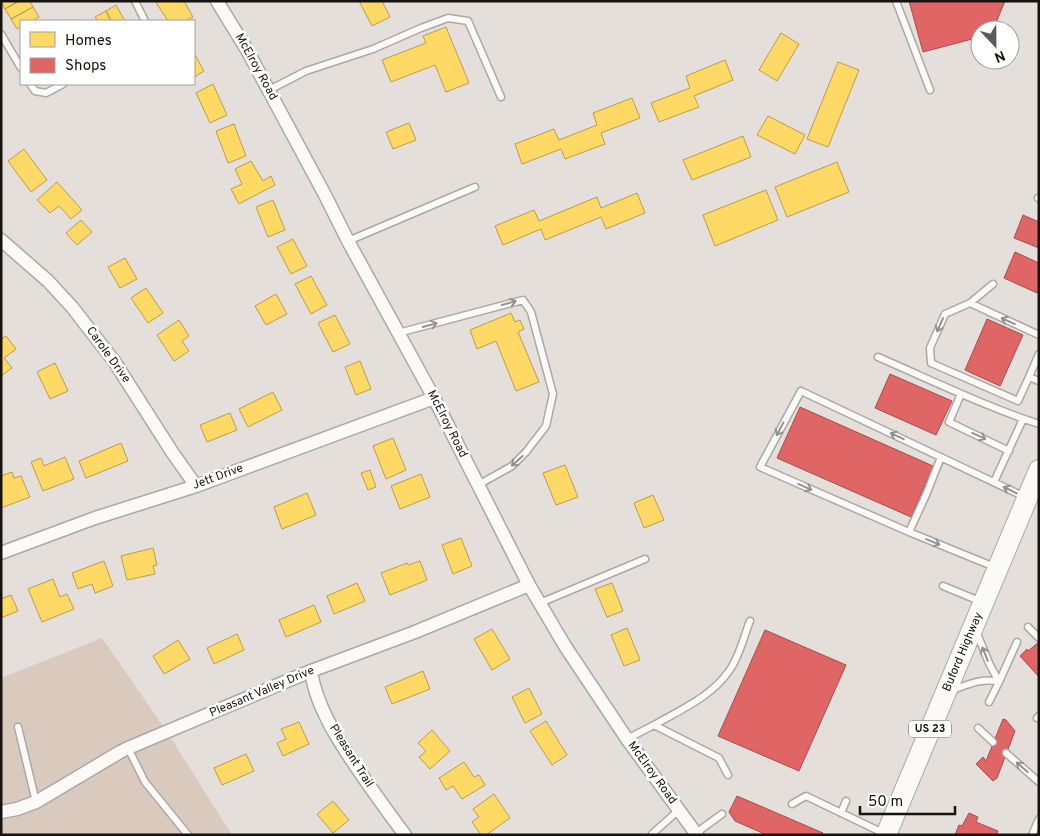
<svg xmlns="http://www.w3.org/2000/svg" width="1040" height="836" viewBox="0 0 1040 836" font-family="Overpass,sans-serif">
  <rect width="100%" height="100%" fill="#e4dfda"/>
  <!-- green -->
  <path fill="#dacabd" d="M102 638 167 732 232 835H1V678Z"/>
  <!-- homes -->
  <path fill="#ffd966" stroke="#b99d4c" d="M1 1H19L5 9Z
    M19 1H30L33 7 11 19 5 9Z
    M155 1H184L193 17 186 21H168Z
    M359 1H382L390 17 372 26Z
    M116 5 125 21H111L106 11Z
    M33 7 39 17 32 21H21V27L17 29 11 19Z
    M106 11 111 21H98L95 17Z
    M446 27 469 83 446 92 435 65 391 82 382 60 426 43 423 36Z
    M781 33 799 44 777 81 759 70Z
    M194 53 204 71 194 77Z
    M725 60 733 80 694 96 699 107 659 122 651 103 690 88 686 76Z
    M838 62 859 70 828 147 807 139Z
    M213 84 227 115 210 123 196 93Z
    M632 98 640 118 601 133 605 144 565 159 561 149 522 164 515 144 554 129 559 140 597 125 593 113Z
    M768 116 805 135 795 154 757 135Z
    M409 123 416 140 393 149 386 132Z
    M234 124 246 156 228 163 216 131Z
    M743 136 751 157 692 180 683 160Z
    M24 149 47 180 31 192 8 161Z
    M251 161 263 181 271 176 275 185 239 204 231 189 242 184 235 169Z
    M837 162 849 192 787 217 775 187Z
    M57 182 82 210 71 219 59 206 50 213 37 200Z
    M766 190 778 220 715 246 703 215Z
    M637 193 645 213 606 229 601 217 545 240 541 229 503 245 495 226 534 210 539 221 597 197 601 208Z
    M273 200 285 230 268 237 256 207Z
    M81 220 92 232 77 245 66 233Z
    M293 239 307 266 291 274 277 247Z
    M125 258 137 279 120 288 108 267Z
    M311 276 327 305 311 314 295 284Z
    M146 288 163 313 148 323 131 298Z
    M276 294 287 314 266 325 255 306Z
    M511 313 515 322 520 320 524 329 518 332 539 382 516 391 496 341 477 349 470 330Z
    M335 315 350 344 333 352 318 323Z
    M179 320 189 336 182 341 189 351 174 361 157 335Z
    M6 336 16 349 4 358 12 368 1 376V339Z
    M360 361 371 389 356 395 345 367Z
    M55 363 68 391 50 399 37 372Z
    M273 392 282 410 248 427 239 409Z
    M230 413 237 430 207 442 200 425Z
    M393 438 406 470 386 479 373 446Z
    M121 443 128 461 86 478 79 461Z
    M65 457 74 479 43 491 31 462 41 458 44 466Z
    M565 465 578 497 556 505 543 473Z
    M370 470 376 487 368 490 361 473Z
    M12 472 14 478 21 476 30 497 1 508V476Z
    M421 474 430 497 400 509 391 486Z
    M307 493 316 515 282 529 274 507Z
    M653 495 664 520 644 528 634 503Z
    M461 538 472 566 453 574 442 545Z
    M153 548 157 565 153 566 155 574 127 580 121 556Z
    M104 561 113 586 95 593 92 584 78 589 72 573Z
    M420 561 427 580 390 595 381 573 407 563 408 565Z
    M53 579 60 597 67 594 74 609 42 622 28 589Z
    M357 583 365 601 334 614 327 596Z
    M612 583 623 611 607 617 595 589Z
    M11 595 18 611 1 618V599Z
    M314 605 321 622 286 637 279 620Z
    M627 628 640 660 624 666 611 635Z
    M492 629 510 659 492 670 474 639Z
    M237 634 244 650 214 664 207 648Z
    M178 640 190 659 164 674 153 656Z
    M423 671 430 689 392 704 385 687Z
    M529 688 542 714 525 723 512 697Z
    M546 721 567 755 552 765 530 731Z
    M299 722 309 744 283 756 277 743 286 739 281 729Z
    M432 730 450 751 430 769 419 757 426 751 418 743Z
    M246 754 254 771 222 785 214 768Z
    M464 762 474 777 479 775 485 785 462 799 453 786 446 790 439 778Z
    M494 794 510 818 486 835H481L472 822 479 817 473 809Z
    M333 801 349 820 333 833 317 814Z"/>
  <!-- shops -->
  <path fill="#e06666" stroke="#a34d4c" d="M909 1H1005L993 30H980V37L923 52Z
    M1023 215 1039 222V248L1014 238Z
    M1015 252 1039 263V289L1037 293 1004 278Z
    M987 319 1023 335 1000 386 965 370Z
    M890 374 952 401 936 435 875 408Z
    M800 407 933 466 911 517 777 458Z
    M765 630 846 665 799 771 718 736Z
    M1039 642V677L1020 656 1027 649 1028 651Z
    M1003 719 1006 720 1015 731 997 778 993 781 976 764 983 757 986 761Z
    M737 796 823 833 822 835H767L735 821 729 812Z
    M969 813 978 817 976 822 998 831 996 835H955L959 825 962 826Z"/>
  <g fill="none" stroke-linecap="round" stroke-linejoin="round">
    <defs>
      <path id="lane" d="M135 1 145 21
        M896 1 930 90
        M1 34 21 68
        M30 84 35 91 46 93 63 84
        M269 90 306 71 373 49 421 28 448 18 468 21 501 97
        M1038 198H1039
        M348 241 475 187
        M970 303 993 284
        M398 333 523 300 531 312 553 394 546 426 526 452 512 466 478 485
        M1039 335 970 303 945 314 930 348 931 363 1018 401 1029 377 1039 381
        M878 357C931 380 984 406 1039 424
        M1029 377 1039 354
        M961 394 949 422 1009 451
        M941 457 926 495 909 532 997 568
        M994 482 1023 419
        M909 532 760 467 801 391 1025 497
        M943 586 982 602
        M540 603 645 559
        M1028 627 1039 638
        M976 631 989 663 999 682
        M952 690C967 685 984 677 999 682
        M989 702 999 682 1017 642
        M1037 718 1039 716
        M654 725C680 710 711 697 729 671 739 658 744 636 750 621
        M18 727 36 802
        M978 728 993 742
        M627 739 654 725 719 758 728 775
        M128 748 145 782 188 835
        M1006 753 1039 782
        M792 804 806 796 883 833
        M841 813 846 801
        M696 833 722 814
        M652 834 679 810
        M1032 835 1039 819"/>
      <path id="street" d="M217 1 247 50 325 195 348 241 434 398 529 585 565 646 627 739 697 835
        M1 240 48 281 72 307 114 361 172 452 196 486
        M1 553 95 518 196 486 434 398
        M311 671C314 693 323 712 334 732 355 768 380 801 405 835
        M1 812 17 809 36 802 120 752 128 748 311 671 415 632 529 585"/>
      <path id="primary" d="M886 835 1039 470"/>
    </defs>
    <!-- lane casing -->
    <use href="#lane" stroke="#aca8a4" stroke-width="9"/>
    <!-- street casing -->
    <use href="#street" stroke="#aca8a4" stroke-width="15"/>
    <!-- primary casing -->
    <use href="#primary" stroke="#aca8a4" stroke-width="22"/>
    <!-- lane -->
    <use href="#lane" stroke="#fbfaf9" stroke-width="6"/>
    <!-- street -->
    <use href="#street" stroke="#fbfaf9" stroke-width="12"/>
    <!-- primary -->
    <use href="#primary" stroke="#fbfaf9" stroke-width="20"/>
  </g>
  <!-- one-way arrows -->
  <defs><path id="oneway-shaft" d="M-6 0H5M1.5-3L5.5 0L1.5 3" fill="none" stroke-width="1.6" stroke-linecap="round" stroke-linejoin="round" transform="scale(1.25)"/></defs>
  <g stroke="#949290">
    <use href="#oneway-shaft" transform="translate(509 303) rotate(-15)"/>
    <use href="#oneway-shaft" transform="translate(1008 321) rotate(-156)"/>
    <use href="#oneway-shaft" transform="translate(430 325) rotate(-15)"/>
    <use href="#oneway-shaft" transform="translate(940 325) rotate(114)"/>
    <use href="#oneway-shaft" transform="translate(780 429) rotate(118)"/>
    <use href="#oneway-shaft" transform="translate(897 436) rotate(-155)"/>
    <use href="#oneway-shaft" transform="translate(979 436) rotate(25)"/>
    <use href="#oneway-shaft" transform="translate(517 461) rotate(138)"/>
    <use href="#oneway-shaft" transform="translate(805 487) rotate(24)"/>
    <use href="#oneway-shaft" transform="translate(1010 490) rotate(-154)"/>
    <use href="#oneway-shaft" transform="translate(933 542) rotate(22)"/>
    <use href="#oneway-shaft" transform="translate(985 654) rotate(-112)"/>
    <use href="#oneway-shaft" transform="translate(1022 767) rotate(-139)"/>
  </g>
  <g text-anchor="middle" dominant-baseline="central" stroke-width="5" stroke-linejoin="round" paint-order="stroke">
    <!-- shield labels -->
    <rect fill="#fff" stroke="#5c5957" stroke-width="1" x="909" y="720.5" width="42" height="17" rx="4"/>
    <g font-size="11" font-weight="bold" fill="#16120f">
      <text x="930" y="729">US 23</text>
    </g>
    <!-- street labels -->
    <g font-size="12" fill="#16120f" stroke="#fff">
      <text transform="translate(256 67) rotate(61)">McElroy Road</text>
      <text transform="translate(108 355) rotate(54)">Carole Drive</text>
      <text transform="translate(447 424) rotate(63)">McElroy Road</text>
      <text transform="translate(218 477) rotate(-20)">Jett Drive</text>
      <text transform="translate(963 652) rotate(-67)">Buford Highway</text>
      <text transform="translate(262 692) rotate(-23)">Pleasant Valley Drive</text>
      <text transform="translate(351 756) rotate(58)">Pleasant Trail</text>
      <text transform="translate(652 773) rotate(54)">McElroy Road</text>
    </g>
  </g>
  <!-- border -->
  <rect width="1040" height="836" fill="none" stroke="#16120f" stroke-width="5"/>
  <!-- legend -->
  <rect x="20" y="20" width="175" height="65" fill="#ffffff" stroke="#a2a09f"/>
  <rect x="30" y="32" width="25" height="15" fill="#ffd966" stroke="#a2a09f"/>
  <text x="65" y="45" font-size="15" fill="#16120f">Homes</text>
  <rect x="30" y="58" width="25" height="15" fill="#e06666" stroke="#a2a09f"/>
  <text x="65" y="70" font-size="15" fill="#16120f">Shops</text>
  <!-- north arrow -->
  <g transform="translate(995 45) rotate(158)"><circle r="24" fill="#ffffff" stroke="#a2a09f"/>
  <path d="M0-4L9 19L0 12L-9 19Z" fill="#5e5a56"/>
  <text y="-8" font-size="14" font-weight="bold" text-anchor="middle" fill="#16120f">N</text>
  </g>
  <!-- scale -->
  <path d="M860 806v8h95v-8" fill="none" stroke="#16120f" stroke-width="2.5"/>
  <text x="868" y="806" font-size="15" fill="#16120f" stroke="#ffffff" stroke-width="4" paint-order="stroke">50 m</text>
</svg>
